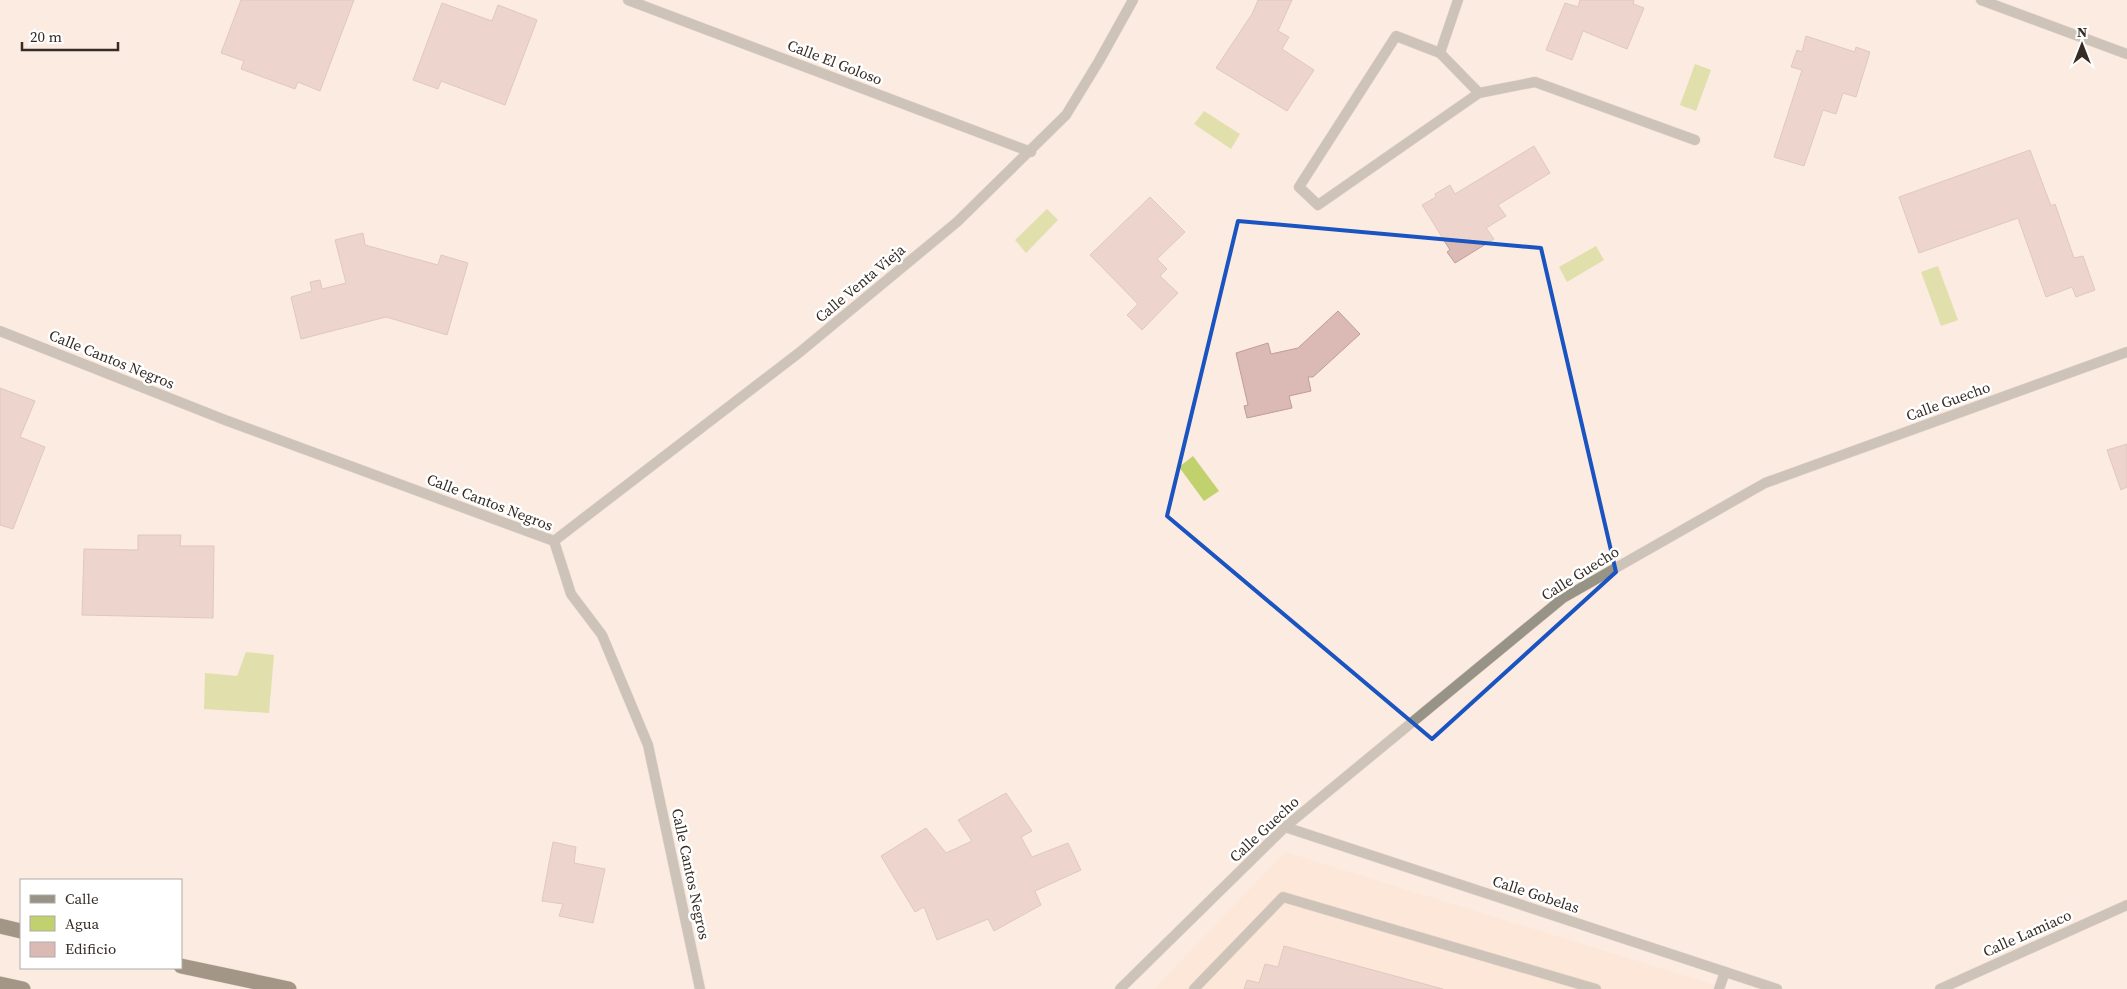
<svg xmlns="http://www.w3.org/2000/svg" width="2127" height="989" viewBox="0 0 2127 989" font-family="'Source Serif 4',serif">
  <rect width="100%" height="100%" fill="#fcebe0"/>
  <!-- built -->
  <path fill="#fee2cf" d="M1285 852 1727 989H1154Z"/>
  <!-- water -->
  <path fill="#c0d16d" d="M1695 64 1711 70 1696 111 1680 105Z
    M1204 111 1240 134 1231 149 1194 124Z
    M1047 209 1058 220 1026 253 1015 240Z
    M1596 246 1604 260 1567 282 1559 267Z
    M1938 266 1958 320 1941 326 1921 272Z
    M1193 456 1219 491 1204 501 1179 467Z
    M246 652 274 655 269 713 204 709 205 673 237 676Z"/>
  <!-- building -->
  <path fill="#dbbab6" stroke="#be9d9a" d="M241 0H354L320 91 298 82 295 89 241 69 244 61 221 53Z
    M1258 0H1292L1278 31 1289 37 1282 49 1314 70 1287 111 1216 68 1252 14Z
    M1580 0H1634L1633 4 1644 8 1627 49 1583 31 1572 60 1546 50 1565 3 1578 7Z
    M442 3 492 21 498 5 537 20 505 105 441 81 438 89 413 80Z
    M1806 36 1855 52 1856 47 1870 52 1856 97 1843 93 1836 114 1823 110 1804 166 1774 157 1802 70 1791 67 1797 50 1802 52Z
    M1534 146 1550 173 1498 205 1506 216 1486 228 1494 239 1455 263 1447 252 1450 250 1422 205 1436 197 1435 194 1450 185 1455 194Z
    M2030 150 2051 206 2055 204 2074 258 2083 256 2095 290 2076 297 2072 287 2046 297 2018 218 1919 253 1899 197Z
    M1150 197 1185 232 1157 259 1167 269 1160 276 1178 293 1142 330 1127 315 1138 304 1090 255Z
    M363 233 365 245 438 265 441 255 468 263 447 335 386 317 301 339 291 297 312 291 310 282 320 280 322 289 346 283 335 240Z
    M1338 311 1360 334 1313 377H1308L1311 391 1289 396 1292 408 1247 418 1244 406 1248 405 1236 353 1268 343 1271 354 1298 348Z
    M0 388 35 401 20 437 45 447 13 529 0 525Z
    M2127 444V487L2121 490 2107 450Z
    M138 535H181L180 546H214L213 618 82 615 84 549 138 550Z
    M1006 793 1032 831 1021 837 1032 857 1068 843 1081 870 1035 891 1041 905 994 931 988 919 937 940 924 907 915 912 881 856 926 828 946 853 972 841 958 820Z
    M553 842 576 847 574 863 605 869 593 923 559 916 563 904 542 901Z
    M1284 946 1443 989H1244L1247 980 1259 983 1265 964 1278 967Z"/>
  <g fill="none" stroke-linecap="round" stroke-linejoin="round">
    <defs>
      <path id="service" d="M1194 989 1283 897 1596 989
        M1719 989 1725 972"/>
      <path id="minor" d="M628 0 1031 152
        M1981 0 2127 54
        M1396 36 1440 53 1479 93 1318 205 1299 187Z
        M1440 53 1458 0
        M1479 93 1535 82 1695 140
        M0 331 225 420 554 541 571 594 602 635 648 745 700 989
        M554 541 800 352 957 222 1066 115 1099 61 1133 0
        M1285 827 1777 989
        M1120 989 1285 827 1563 598 1765 483 2127 352
        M1940 989 2127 905"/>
      <path id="motorway" d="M0 926 21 931
        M181 966 289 989
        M0 984 23 989"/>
    </defs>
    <!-- service casing -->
    <use href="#service" stroke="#d8c9be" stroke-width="11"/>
    <!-- minor casing -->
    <use href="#minor" stroke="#d8c9be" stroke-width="11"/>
    <!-- motorway casing -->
    <use href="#motorway" stroke="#d8c9be" stroke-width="16"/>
    <!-- service -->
    <use href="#service" stroke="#989387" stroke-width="10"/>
    <!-- minor -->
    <use href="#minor" stroke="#989387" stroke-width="10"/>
    <!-- motorway -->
    <use href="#motorway" stroke="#3a3019" stroke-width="15"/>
  </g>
  <!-- marked area -->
  <path d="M0 0H2127V989H0ZM1238 221 1541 248 1616 572 1432 739 1167 516Z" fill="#fcebe0" fill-opacity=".55" fill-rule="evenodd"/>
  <path fill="none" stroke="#1a54c0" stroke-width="4" stroke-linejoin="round" d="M1238 221 1541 248 1616 572 1432 739 1167 516Z"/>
  <g text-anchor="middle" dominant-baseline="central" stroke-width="5" stroke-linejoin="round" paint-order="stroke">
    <!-- street labels -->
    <g font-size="15" fill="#362c25" stroke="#fff">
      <text transform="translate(835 62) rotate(21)">Calle El Goloso</text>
      <text transform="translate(860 283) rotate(-40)">Calle Venta Vieja</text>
      <text transform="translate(112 359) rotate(22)">Calle Cantos Negros</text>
      <text transform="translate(1948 401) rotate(-20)">Calle Guecho</text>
      <text transform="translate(490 502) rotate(21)">Calle Cantos Negros</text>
      <text transform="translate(1580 573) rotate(-32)">Calle Guecho</text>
      <text transform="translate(1264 829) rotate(-43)">Calle Guecho</text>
      <text transform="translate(691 874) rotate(78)">Calle Cantos Negros</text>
      <text transform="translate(1536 894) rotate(18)">Calle Gobelas</text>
      <text transform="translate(2027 933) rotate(-24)">Calle Lamiaco</text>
    </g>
  </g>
  <!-- legend -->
  <rect x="20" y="879" width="162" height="90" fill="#ffffff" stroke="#afaba8"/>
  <rect x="30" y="895" width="25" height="8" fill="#989387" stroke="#afaba8"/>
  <text x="65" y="904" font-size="15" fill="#362c25">Calle</text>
  <rect x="30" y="916" width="25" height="15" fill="#c0d16d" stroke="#afaba8"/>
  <text x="65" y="929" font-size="15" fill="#362c25">Agua</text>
  <rect x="30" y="942" width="25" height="15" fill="#dbbab6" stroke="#afaba8"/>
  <text x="65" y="954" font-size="15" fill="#362c25">Edificio</text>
  <!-- north arrow -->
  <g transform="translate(2082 45)" stroke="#ffffff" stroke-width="4" paint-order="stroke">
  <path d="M0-4L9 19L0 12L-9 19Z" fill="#362c25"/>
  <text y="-8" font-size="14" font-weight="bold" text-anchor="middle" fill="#362c25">N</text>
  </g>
  <!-- scale -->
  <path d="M22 42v8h96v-8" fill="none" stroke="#362c25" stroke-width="2.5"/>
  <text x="30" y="42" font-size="15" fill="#362c25" stroke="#ffffff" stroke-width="4" paint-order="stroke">20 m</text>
</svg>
